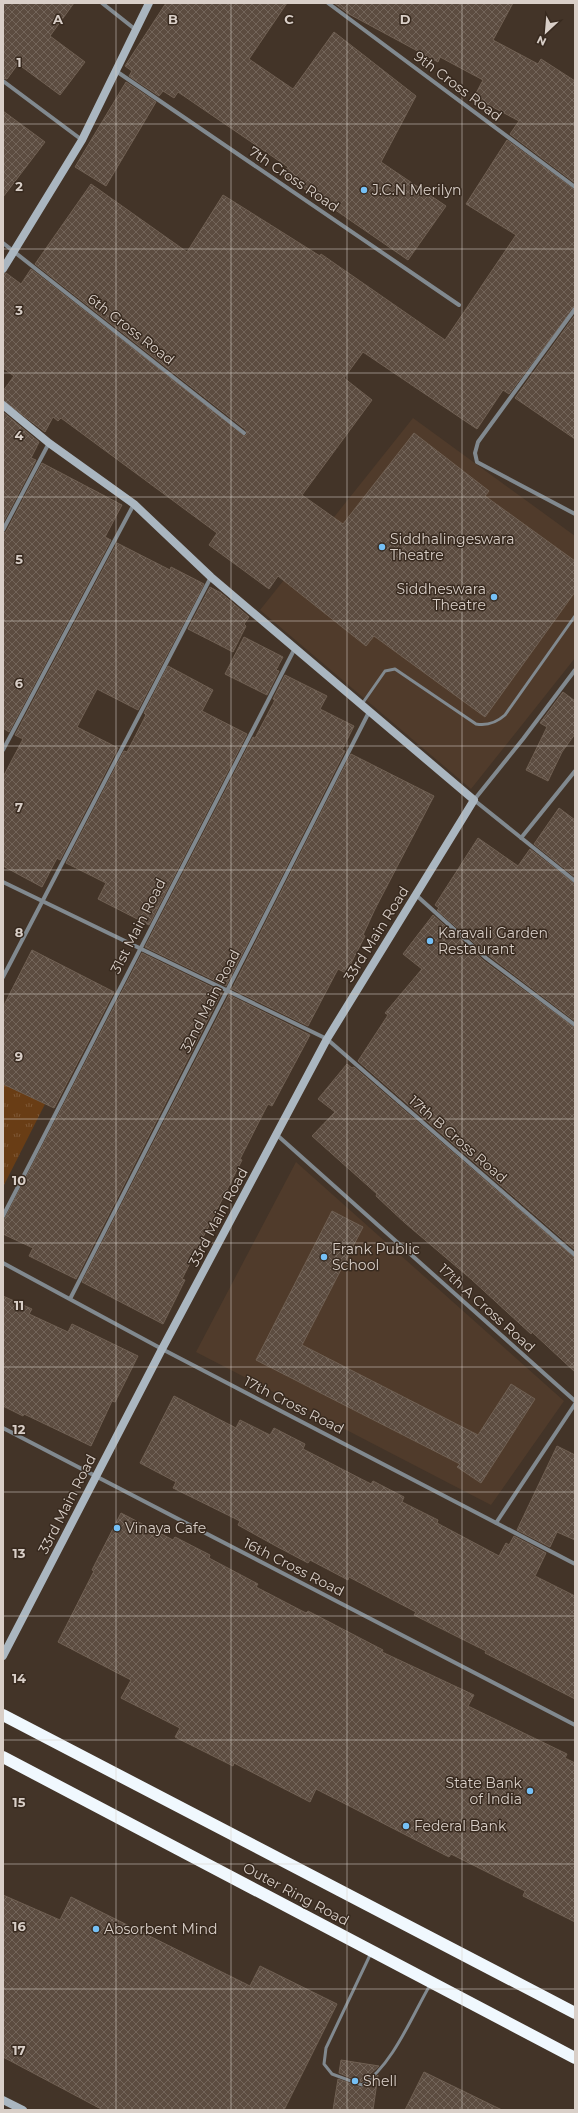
<svg xmlns="http://www.w3.org/2000/svg" width="578" height="2113" viewBox="0 0 578 2113" font-family="Montserrat,sans-serif">
  <defs>
    <pattern id="grass-tufts" width="24" height="20" patternUnits="userSpaceOnUse"><rect width="24" height="20" fill="#693d15"/><path d="M3 7l-1-3M5 7V3M7 7l1-3M15 17l-1-3M17 17v-4M19 17l1-3" fill="none" stroke="#7e5836"/></pattern>
    <pattern id="building-cross-hatch" width="8" height="8" patternUnits="userSpaceOnUse"><rect width="8" height="8" fill="#5c4c40"/><path d="M0 0l8 8M0 8l8-8" fill="none" stroke="#73655a"/></pattern>
  </defs>
  <rect width="100%" height="100%" fill="#433428"/>
  <!-- built -->
  <path fill="#503b2b" d="M413 418 575 536V658L471 789 260 610Z
    M296 1162 564 1401 491 1505 196 1352Z"/>
  <!-- grass -->
  <path fill="url(#grass-tufts)" d="M3 1084 45 1104 3 1187Z"/>
  <!-- building -->
  <path fill="url(#building-cross-hatch)" stroke="#706053" d="M3 3H74L50 36 85 62 60 95 18 64 7 79 3 78Z
    M166 3H287L249 59 293 89 334 32 416 96 381 162 446 206 408 260 283 174 288 167 178 92 174 98 163 91 159 96 129 76 132 71 125 66Z
    M334 3H513L493 40 538 64 541 59 575 81V183L510 134 519 121 474 97 483 80 440 57 438 62 349 14Z
    M126 82 156 102 106 186 75 167Z
    M3 111 45 142 3 197Z
    M507 140 575 190V306L509 394 503 390 477 429 363 352 344 378 372 400 302 495 343 524 414 433 489 491 485 496 575 561V592L485 717 374 636 366 646 278 576 269 589 209 545 217 533 61 418 58 421 53 417 45 432 3 400V391L14 376 3 368V274L6 273 21 284 31 269 245 436 247 434 246 430 35 264 91 184 187 252 223 195 320 256 321 254 445 340 516 235 466 204Z
    M575 315V439L515 398Z
    M3 412 39 442 31 458 36 460 3 523Z
    M42 463 122 505 105 537 111 540 9 732 3 728V533L6 532Z
    M117 543 170 570 171 567 204 584 138 710 97 689 77 727 118 748 60 860 57 858 42 887 3 866V777L23 739 15 735Z
    M210 587 221 593 249 617 244 624 246 626 233 652 188 629Z
    M244 637 283 657 276 670 279 671 267 695 225 674Z
    M168 666 213 690 202 711 247 734 149 925 98 899 106 883 66 863 124 751 127 752 146 715 144 713Z
    M285 675 327 696 320 709 354 726 342 750 345 751 226 986 145 947 253 737 255 738 275 700 273 699Z
    M563 692 575 701V734L562 752 548 781 526 770 547 727 540 723Z
    M351 754 434 796 375 909 363 935 365 936 346 973 338 969 308 1026 232 989Z
    M559 808 575 820V877L534 844Z
    M478 838 518 866 530 849 575 884V1021L488 955 437 910 439 908 435 905Z
    M433 915 484 961 575 1028V1250L358 1061 388 1015 385 1013 422 969 403 954Z
    M32 950 114 992 54 1108 3 1084V1007Z
    M142 953 222 992 76 1279 29 1256 33 1248 3 1234V1222Z
    M229 995 310 1035 272 1106 268 1104 240 1159 242 1160 182 1279 185 1280 163 1324 82 1282Z
    M347 1064 352 1068 354 1067 575 1258V1372L532 1332 531 1334 471 1279 405 1223 376 1196 377 1194 312 1136 335 1112 318 1099Z
    M332 1211 363 1227 302 1345 478 1435 511 1384 535 1399 481 1483 457 1467 460 1464 256 1360Z
    M3 1296 32 1309 29 1314 68 1332 72 1324 138 1356 115 1402 112 1401 91 1446 24 1414 23 1416 3 1406Z
    M174 1396 236 1428 240 1420 270 1435 274 1428 305 1444 303 1449 371 1484 373 1481 404 1497 402 1502 438 1520 437 1523 499 1556 506 1543 509 1545 514 1536 546 1553 535 1576 575 1596V1699L485 1653 486 1651 414 1615 416 1612 349 1577 348 1580 310 1560 308 1563 274 1545 238 1525 240 1521 173 1488 176 1482 140 1463Z
    M557 1446 575 1455V1540L557 1532 550 1547 517 1530Z
    M121 1513 173 1540 175 1537 210 1555 209 1558 258 1584 256 1587 306 1613 308 1611 383 1650 382 1652 474 1695 468 1706 567 1754 565 1758 575 1763V1922L523 1896 525 1891 451 1854 449 1857 316 1789 310 1802 234 1763 233 1766 175 1737 180 1728 121 1698 131 1680 58 1642 94 1571 92 1570Z
    M3 1895 60 1920 71 1897 250 1986 260 1966 337 2004 284 2110H103L3 2057Z
    M341 2060 379 2066 361 2082 339 2073Z
    M424 2072 502 2110H405Z
    M378 2075 373 2110H333L338 2079 362 2088Z"/>
  <g fill="none" stroke-linecap="round" stroke-linejoin="round">
    <!-- lane -->
    <path stroke="#81898f" stroke-width="3" d="M362 704 385 671 395 669 476 724C487 726 496 723 505 715L575 616
      M371 1953 326 2048 324 2064 332 2074 362 2085C392 2066 412 2016 430 1985"/>
    <!-- street -->
    <path stroke="#81898f" stroke-width="4" d="M102 3 136 30
      M328 3 575 187
      M116 71 459 305
      M3 81 82 140
      M3 243 244 433
      M575 309 478 442 475 453 477 462 575 514
      M3 530 49 443
      M575 670 523 739 474 800 575 881
      M3 750 134 504
      M521 838 575 771
      M3 882 327 1039 575 1255
      M416 895 486 958 575 1025
      M3 977 211 577
      M277 1135 575 1401
      M3 1216 295 648
      M3 1263 162 1349 575 1564
      M70 1299 369 712
      M3 1428 575 1725
      M496 1523 575 1404"/>
    <!-- secondary -->
    <path stroke="#aab6c0" stroke-width="8" d="M3 269 82 140 149 3
      M3 405 49 443 134 504 211 577 474 800 327 1039 162 1349 3 1656
      M3 2100 23 2110"/>
    <!-- highway -->
    <path stroke="#f0f8fe" stroke-width="12" d="M3 1715 575 2013
      M3 1757 575 2058"/>
  </g>
  <!-- grid -->
  <path fill="none" stroke="#d9cfc8" stroke-width="1" stroke-opacity="0.55" d="M116 3V2110M231 3V2110M347 3V2110M462 3V2110M3 124H575M3 249H575M3 373H575M3 497H575M3 621H575M3 746H575M3 870H575M3 994H575M3 1119H575M3 1243H575M3 1367H575M3 1492H575M3 1616H575M3 1740H575M3 1864H575M3 1989H575"/>
  <!-- markers -->
  <g fill="#75c0f6" stroke="#382a1f" stroke-width="1.5">
    <circle cx="364" cy="190" r="4"/>
    <circle cx="382" cy="547" r="4"/>
    <circle cx="494" cy="597" r="4"/>
    <circle cx="430" cy="941" r="4"/>
    <circle cx="324" cy="1257" r="4"/>
    <circle cx="117" cy="1528" r="4"/>
    <circle cx="530" cy="1791" r="4"/>
    <circle cx="406" cy="1826" r="4"/>
    <circle cx="96" cy="1929" r="4"/>
    <circle cx="355" cy="2081" r="4"/>
  </g>
  <g text-anchor="middle" dominant-baseline="central" stroke-width="3" stroke-linejoin="round" paint-order="stroke">
    <!-- street labels -->
    <g font-size="14" fill="#d9cfc8" stroke="#382a1f">
      <text transform="translate(458 86) rotate(37)">9th Cross Road</text>
      <text transform="translate(294 179) rotate(34)">7th Cross Road</text>
      <text transform="translate(131 329) rotate(38)">6th Cross Road</text>
      <text transform="translate(138 926) rotate(-63)">31st Main Road</text>
      <text transform="translate(376 934) rotate(-58)">33rd Main Road</text>
      <text transform="translate(210 1001) rotate(-63)">32nd Main Road</text>
      <text transform="translate(458 1139) rotate(41)">17th B Cross Road</text>
      <text transform="translate(218 1217) rotate(-62)">33rd Main Road</text>
      <text transform="translate(487 1308) rotate(42)">17th A Cross Road</text>
      <text transform="translate(294 1405) rotate(27)">17th Cross Road</text>
      <text transform="translate(67 1504) rotate(-63)">33rd Main Road</text>
      <text transform="translate(294 1567) rotate(27)">16th Cross Road</text>
      <text transform="translate(296 1894) rotate(28)">Outer Ring Road</text>
    </g>
    <!-- poi labels -->
    <g font-size="14" fill="#d9cfc8" stroke="#382a1f" text-anchor="start">
      <text x="372" y="190">J.C.N Merilyn</text>
      <text x="390" y="539">Siddhalingeswara<tspan x="390" dy="16">Theatre</tspan></text>
      <text x="486" y="589" text-anchor="end">Siddheswara<tspan x="486" dy="16">Theatre</tspan></text>
      <text x="438" y="933">Karavali Garden<tspan x="438" dy="16">Restaurant</tspan></text>
      <text x="332" y="1249">Frank Public<tspan x="332" dy="16">School</tspan></text>
      <text x="125" y="1528">Vinaya Cafe</text>
      <text x="522" y="1783" text-anchor="end">State Bank<tspan x="522" dy="16">of India</tspan></text>
      <text x="414" y="1826">Federal Bank</text>
      <text x="104" y="1929">Absorbent Mind</text>
      <text x="363" y="2081">Shell</text>
    </g>
  </g>
  <g font-size="13" text-anchor="middle" font-weight="bold" fill="#d9cfc8" stroke="#382a1f" stroke-width="3" stroke-linejoin="round" paint-order="stroke">
    <text x="58" y="24">A</text>
    <text x="173" y="24">B</text>
    <text x="289" y="24">C</text>
    <text x="405" y="24">D</text>
    <text x="19" y="67">1</text>
    <text x="19" y="191">2</text>
    <text x="19" y="315">3</text>
    <text x="19" y="440">4</text>
    <text x="19" y="564">5</text>
    <text x="19" y="688">6</text>
    <text x="19" y="812">7</text>
    <text x="19" y="937">8</text>
    <text x="19" y="1061">9</text>
    <text x="19" y="1185">10</text>
    <text x="19" y="1310">11</text>
    <text x="19" y="1434">12</text>
    <text x="19" y="1558">13</text>
    <text x="19" y="1683">14</text>
    <text x="19" y="1807">15</text>
    <text x="19" y="1931">16</text>
    <text x="19" y="2055">17</text>
  </g>
  <!-- border -->
  <rect width="578" height="2113" fill="none" stroke="#d9cfc8" stroke-width="8"/>
  <!-- north arrow -->
  <g transform="translate(546 32) rotate(206)" stroke="#382a1f" stroke-width="3" paint-order="stroke">
  <path d="M0-3L7 15L0 10L-7 15Z" fill="#d9cfc8"/>
  <text y="-6" font-size="11" font-weight="bold" text-anchor="middle" fill="#d9cfc8">N</text>
  </g>
</svg>
